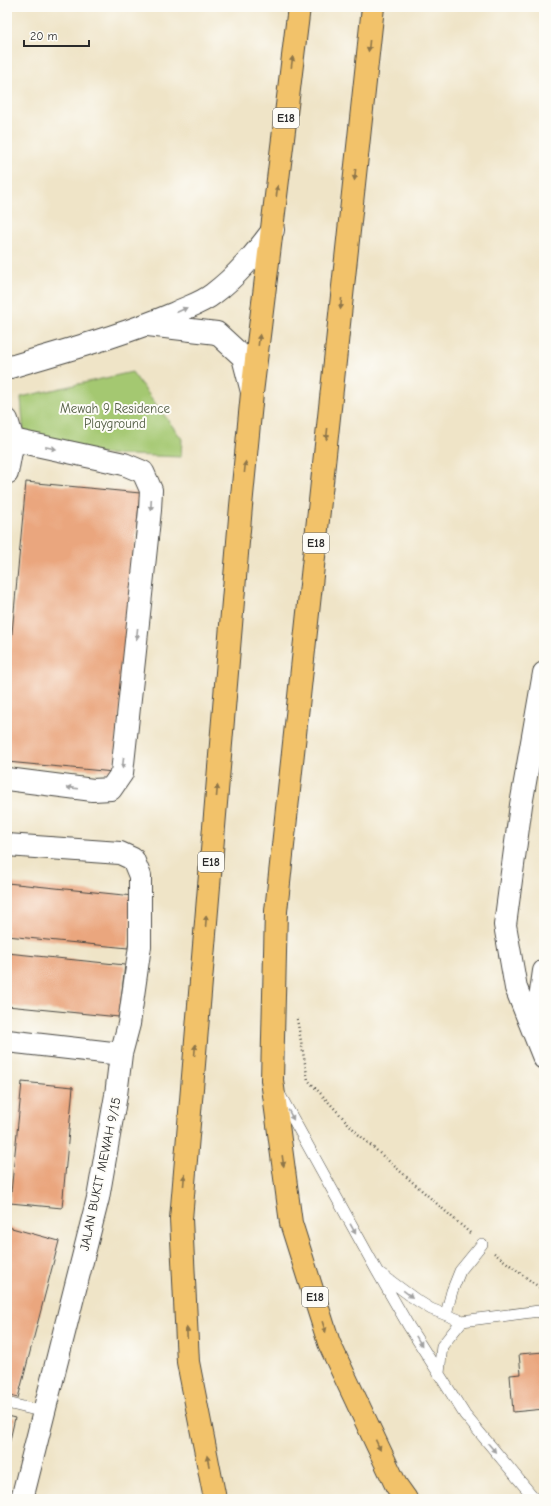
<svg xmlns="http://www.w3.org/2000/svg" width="551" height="1506" viewBox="0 0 551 1506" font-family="'Comic Neue',sans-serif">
  <rect width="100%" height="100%" fill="#fdfcf7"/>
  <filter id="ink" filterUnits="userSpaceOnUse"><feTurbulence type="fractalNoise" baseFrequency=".025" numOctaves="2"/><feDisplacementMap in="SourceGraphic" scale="8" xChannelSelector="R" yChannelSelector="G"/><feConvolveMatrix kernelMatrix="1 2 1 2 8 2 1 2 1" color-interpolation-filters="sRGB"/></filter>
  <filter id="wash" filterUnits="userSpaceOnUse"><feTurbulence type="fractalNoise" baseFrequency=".012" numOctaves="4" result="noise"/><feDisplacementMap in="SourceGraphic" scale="16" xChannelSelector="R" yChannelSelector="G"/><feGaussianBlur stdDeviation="0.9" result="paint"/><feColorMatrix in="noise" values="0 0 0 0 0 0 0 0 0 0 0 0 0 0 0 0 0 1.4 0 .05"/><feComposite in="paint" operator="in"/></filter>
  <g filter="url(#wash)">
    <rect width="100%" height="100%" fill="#efe4c7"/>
    <!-- green -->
    <path fill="#a4c871" stroke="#687a4e" d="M132 372 182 439 181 457 25 451 21 397Z"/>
    <g id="blocks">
      <!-- building -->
      <path fill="#eaa67e" d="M26 482 140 493 114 772 7 762V687Z
        M7 883 133 896 128 948 7 936Z
        M7 953 125 965 119 1017 7 1006Z
        M22 1082 73 1087 62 1208 10 1203Z
        M8 1227 59 1241 18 1398 7 1395Z
        M544 1352V1409L513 1412 510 1375 521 1374 519 1354Z
        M7 1416 15 1418 8 1449H7Z"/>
    </g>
  </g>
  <g filter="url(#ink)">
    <use href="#blocks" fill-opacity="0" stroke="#484742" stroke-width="1"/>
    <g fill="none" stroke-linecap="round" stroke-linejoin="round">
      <defs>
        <path id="service" d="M280 1095 377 1271 408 1325 465 1415 535 1499
          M381 1274 415 1299 431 1309 462 1321 539 1311 544 1315
          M446 1314 452 1291 460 1271 482 1244
          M439 1373 442 1346 462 1321
          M7 1403 44 1412"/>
        <path id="minor" d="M148 325 217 333 243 357 252 392
          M7 368C63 351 121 336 175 313 187 307 202 303 213 294 237 276 255 254 273 230
          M7 420 13 440 7 473
          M544 673 521 805 505 925 516 988 544 1058
          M7 779 93 790 111 789 122 773 150 510 151 490 143 472 124 464 13 440
          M7 845 120 853 133 859 140 876V946L129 1024 121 1054 116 1095 98 1198 22 1499
          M535 1034 544 971
          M7 1041 121 1054"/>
        <path id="motorway" d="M373 7 276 911 272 1080 291 1223 329 1343 396 1485 406 1499
          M215 1499 188 1362 181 1219 241 506 252 393 299 7"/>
      </defs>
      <!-- service casing -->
      <use href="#service" stroke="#484742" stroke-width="12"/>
      <!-- minor casing -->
      <use href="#minor" stroke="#484742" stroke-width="24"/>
      <!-- motorway casing -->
      <use href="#motorway" stroke="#484742" stroke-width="24"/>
      <!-- path -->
      <path stroke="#484742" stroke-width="2.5" stroke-dasharray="1 3" stroke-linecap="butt" d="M297 1019 308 1080 358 1134 470 1233
        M494 1253 544 1291"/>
      <!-- service -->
      <use href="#service" stroke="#fff" stroke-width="11"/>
      <!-- minor -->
      <use href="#minor" stroke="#fff" stroke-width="22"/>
      <!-- motorway -->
      <use href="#motorway" stroke="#f2c26a" stroke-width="22"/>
    </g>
    <!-- one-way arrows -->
    <defs><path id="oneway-solid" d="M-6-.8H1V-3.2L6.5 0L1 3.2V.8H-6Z"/></defs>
    <g fill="#8e764a">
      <use href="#oneway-solid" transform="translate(369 46) rotate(96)"/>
      <use href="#oneway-solid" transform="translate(292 62) rotate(-83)"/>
      <use href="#oneway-solid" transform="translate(355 175) rotate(96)"/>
      <use href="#oneway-solid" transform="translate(277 191) rotate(-83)"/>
      <use href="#oneway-solid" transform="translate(341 304) rotate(96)"/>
      <use href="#oneway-solid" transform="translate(259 340) rotate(-83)"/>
      <use href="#oneway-solid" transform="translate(327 434) rotate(96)"/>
      <use href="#oneway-solid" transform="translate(245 467) rotate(-84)"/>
      <use href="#oneway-solid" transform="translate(217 791) rotate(-85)"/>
      <use href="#oneway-solid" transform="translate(206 921) rotate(-85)"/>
      <use href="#oneway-solid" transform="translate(195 1050) rotate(-85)"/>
      <use href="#oneway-solid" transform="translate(283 1161) rotate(82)"/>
      <use href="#oneway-solid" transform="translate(184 1180) rotate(-85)"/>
      <use href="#oneway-solid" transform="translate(324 1327) rotate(72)"/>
      <use href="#oneway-solid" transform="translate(187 1333) rotate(-93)"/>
      <use href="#oneway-solid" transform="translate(378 1445) rotate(65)"/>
      <use href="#oneway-solid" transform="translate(208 1461) rotate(-101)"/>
    </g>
    <g fill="#a0a0a0">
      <use href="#oneway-solid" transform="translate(182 310) rotate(-24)"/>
      <use href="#oneway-solid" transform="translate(51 448) rotate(12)"/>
      <use href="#oneway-solid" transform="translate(151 505) rotate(93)"/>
      <use href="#oneway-solid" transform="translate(137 634) rotate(96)"/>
      <use href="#oneway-solid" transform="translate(123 763) rotate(96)"/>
      <use href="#oneway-solid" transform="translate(72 788) rotate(-173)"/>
      <use href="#oneway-solid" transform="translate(291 1115) rotate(62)"/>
      <use href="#oneway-solid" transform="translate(353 1229) rotate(61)"/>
      <use href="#oneway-solid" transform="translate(408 1294) rotate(37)"/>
      <use href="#oneway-solid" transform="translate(419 1341) rotate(58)"/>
      <use href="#oneway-solid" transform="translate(492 1448) rotate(50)"/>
    </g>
  </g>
  <g text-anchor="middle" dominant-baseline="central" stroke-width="4" stroke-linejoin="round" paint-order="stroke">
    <!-- shield labels -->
    <g fill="#fdfcf7" stroke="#6a6a68" stroke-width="1">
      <rect x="273" y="108" width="26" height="20" rx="3"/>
      <rect x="303" y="533" width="26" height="20" rx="3"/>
      <rect x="198" y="852" width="26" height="20" rx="3"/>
      <rect x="302" y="1287" width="26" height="20" rx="3"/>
    </g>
    <g font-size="12" font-weight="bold" fill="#2b2b2b">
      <text x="286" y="118">E18</text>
      <text x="316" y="543">E18</text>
      <text x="211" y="862">E18</text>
      <text x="315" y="1297">E18</text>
    </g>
    <!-- park labels -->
    <g font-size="13" fill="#4f5a40" stroke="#fdfcf7">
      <text x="115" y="408">Mewah 9 Residence<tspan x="115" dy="15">Playground</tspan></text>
    </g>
    <!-- street labels -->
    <g font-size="13" fill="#2b2b2b" stroke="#fdfcf7">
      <text transform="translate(100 1174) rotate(-78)">JALAN BUKIT MEWAH 9/15</text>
    </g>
  </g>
  <!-- margin -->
  <rect width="551" height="1506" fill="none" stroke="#fdfcf7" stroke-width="24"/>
  <!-- scale -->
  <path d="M24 40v6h65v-6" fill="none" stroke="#2b2b2b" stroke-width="2"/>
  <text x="30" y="40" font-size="12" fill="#2b2b2b" stroke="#fdfcf7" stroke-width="3" paint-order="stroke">20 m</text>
</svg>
